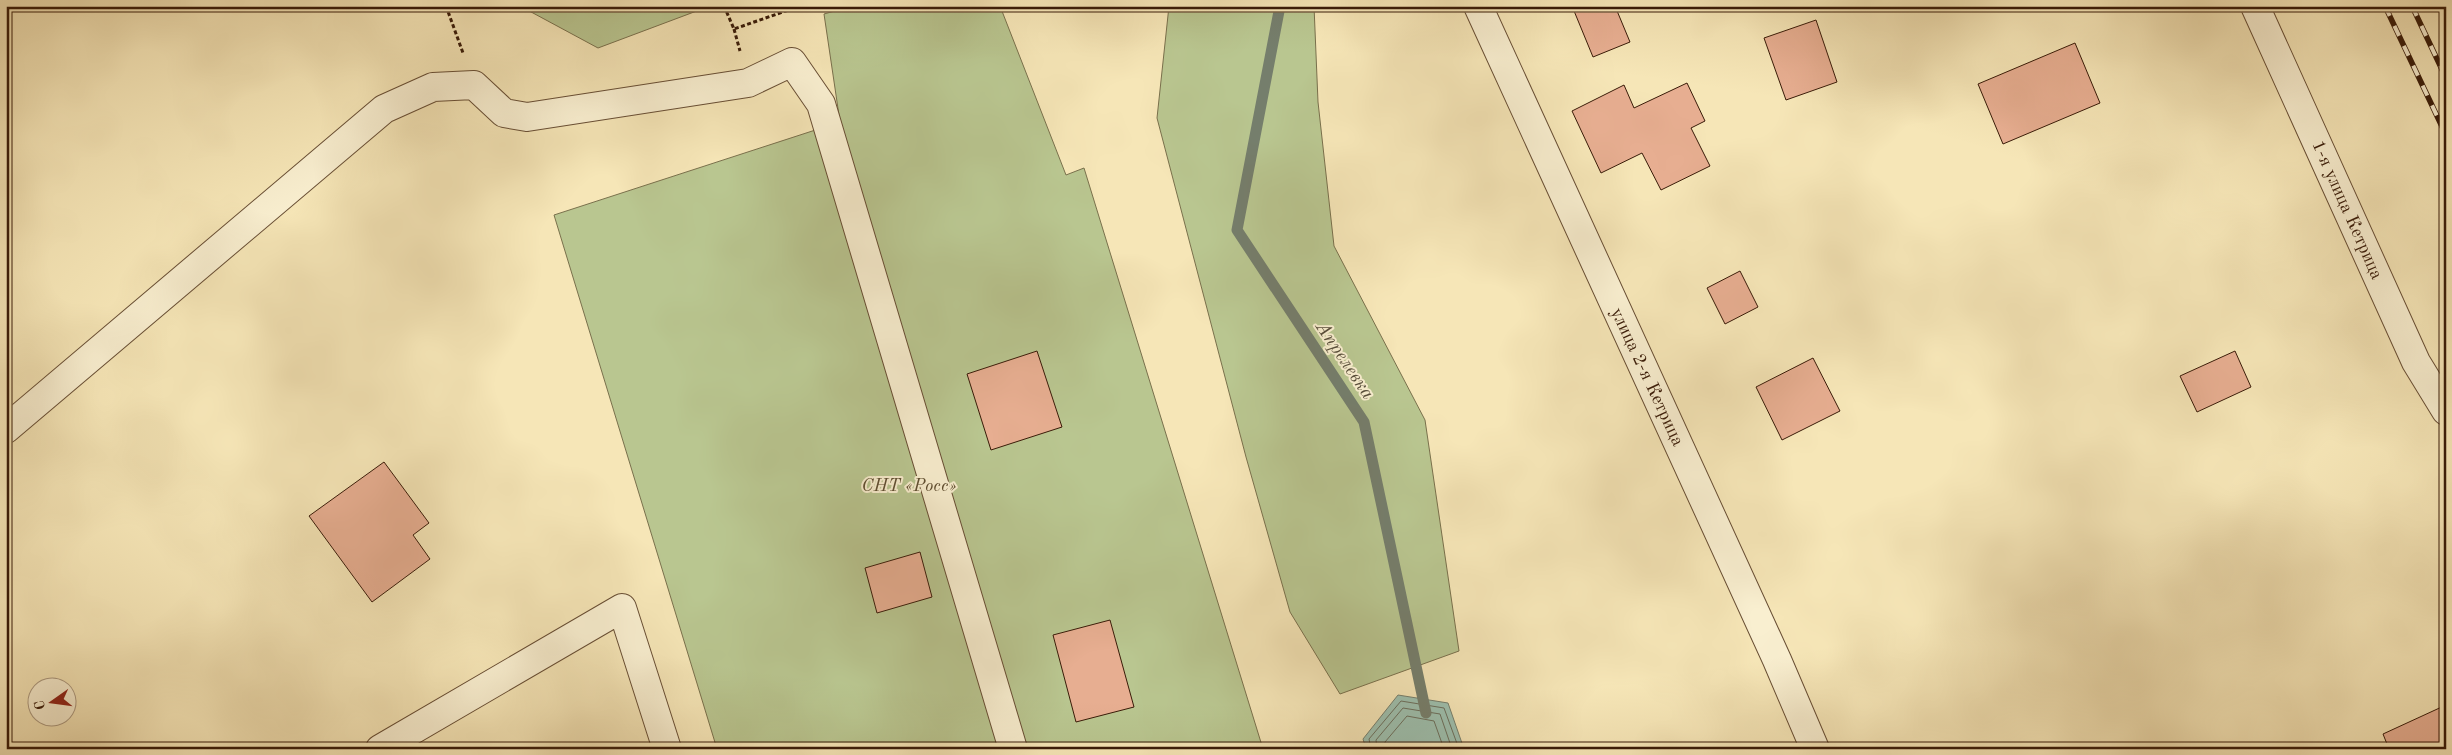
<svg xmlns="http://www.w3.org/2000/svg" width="2452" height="755" viewBox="0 0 2452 755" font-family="'Old Standard TT',serif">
  <rect width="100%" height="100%" fill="#f6e6b7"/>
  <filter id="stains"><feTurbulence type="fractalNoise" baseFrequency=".004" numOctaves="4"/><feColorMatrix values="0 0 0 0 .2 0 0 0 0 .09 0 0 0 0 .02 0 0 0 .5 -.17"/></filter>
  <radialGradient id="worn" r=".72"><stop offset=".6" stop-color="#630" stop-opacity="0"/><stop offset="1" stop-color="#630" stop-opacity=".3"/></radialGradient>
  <!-- green -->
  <path fill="#b9c690" stroke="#79704c" d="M520 6H710L598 48Z
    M852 6H1000L1066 175 1084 168 1263 749H717L554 215 840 122 824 14Z
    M1169 6H1314L1318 102 1334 246 1425 420 1459 651 1340 694 1290 612 1246 457 1157 118Z"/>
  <!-- water -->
  <path fill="#9dc0af" stroke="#757e6c" d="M1398 695 1448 703 1464 749H1366L1363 739Z"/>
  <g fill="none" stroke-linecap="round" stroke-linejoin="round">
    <!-- shore -->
    <path stroke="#6b6e5c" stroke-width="1" d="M1371 749 1369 739 1401 701 1444 708 1459 749
      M1377 749 1376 740 1403 708 1440 714 1452 749
      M1385 749V742L1407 716 1434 721 1444 749"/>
    <!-- stream -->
    <path stroke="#757e6c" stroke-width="11" d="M1280 6 1237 230 1364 422 1426 713"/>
  </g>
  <!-- building -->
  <path fill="#e7ae91" stroke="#391b08" d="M1572 6H1615L1630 42 1593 57Z
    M1816 20 1837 82 1786 100 1764 38Z
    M2075 43 2100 103 2003 144 1978 84Z
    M1687 83 1705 121 1691 128 1710 166 1661 190 1642 153 1601 173 1572 111 1624 85 1634 108Z
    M1740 271 1758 307 1725 324 1707 288Z
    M1037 351 1062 427 991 450 967 374Z
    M2235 351 2251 387 2197 412 2180 376Z
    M1813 358 1840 411 1782 440 1756 387Z
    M384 462 429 523 413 535 430 559 372 602 309 516Z
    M920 552 932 597 877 613 865 568Z
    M1110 620 1134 707 1076 722 1053 635Z
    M2446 705V749H2389L2383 734Z
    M530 744 532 749H520Z"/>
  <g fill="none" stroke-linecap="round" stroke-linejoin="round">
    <defs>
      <path id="minor" d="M1478 6 1777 660 1815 749
        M2255 6 2416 362 2446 411
        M6 429 384 109 433 87 474 85 504 113 527 117 748 83 792 62 821 104 1013 749
        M380 749 622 608 667 749"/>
    </defs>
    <!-- minor casing -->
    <use href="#minor" stroke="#684e34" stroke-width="30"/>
    <!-- path -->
    <path stroke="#391b08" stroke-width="3" stroke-dasharray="4 2.5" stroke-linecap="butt" d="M446 6 463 53
      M724 6 734 29 800 6
      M734 29 740 51"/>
    <!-- minor -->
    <use href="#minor" stroke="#f9efd0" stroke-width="28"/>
    <defs>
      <path id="rail" d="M2385 6 2446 135
        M2412 6 2446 78"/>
    </defs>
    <!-- rail casing -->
    <use href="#rail" stroke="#391b08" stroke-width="5.5"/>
    <!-- rail -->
    <use href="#rail" stroke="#f9efd0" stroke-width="4" stroke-dasharray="11" stroke-linecap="butt"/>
  </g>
  <g text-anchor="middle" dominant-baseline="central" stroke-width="4" stroke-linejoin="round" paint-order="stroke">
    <!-- street labels -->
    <g font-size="18" fill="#391b08" stroke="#f9efd0">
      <text transform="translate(2347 210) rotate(66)">1-я улица Кетрица</text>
      <text transform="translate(1647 377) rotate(65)">улица 2-я Кетрица</text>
    </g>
    <!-- park labels -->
    <g font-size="18" font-style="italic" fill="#5f4e31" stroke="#f9efd0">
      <text x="909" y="486">СНТ «Росс»</text>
    </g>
    <!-- water labels -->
    <g font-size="19" font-style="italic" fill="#574d3a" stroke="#f9efd0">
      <text transform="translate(1344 361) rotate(56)">Апрелевка</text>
    </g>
  </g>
  <!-- margin -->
  <rect width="2452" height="755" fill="none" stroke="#f6e6b7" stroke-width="25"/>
  <rect x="8" y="8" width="2437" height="740" fill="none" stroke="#391b08" stroke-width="2.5"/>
  <rect x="12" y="12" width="2427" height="730" fill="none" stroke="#391b08"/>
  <!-- north arrow -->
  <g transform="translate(52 702) rotate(256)"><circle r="24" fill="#f9efd0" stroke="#ac9a80"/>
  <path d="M0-4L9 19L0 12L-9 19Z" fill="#8f2418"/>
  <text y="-8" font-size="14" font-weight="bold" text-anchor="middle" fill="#391b08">С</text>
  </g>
  <rect width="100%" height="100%" filter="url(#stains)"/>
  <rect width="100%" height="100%" fill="url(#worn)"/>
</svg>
